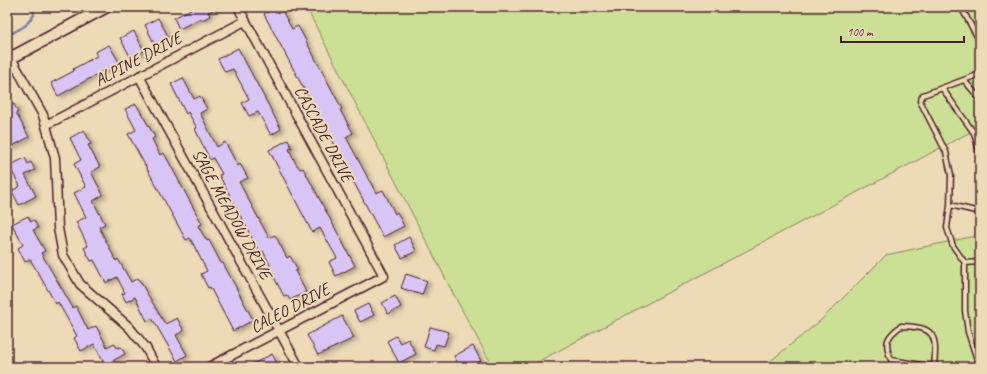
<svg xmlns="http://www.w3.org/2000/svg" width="987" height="374" viewBox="0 0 987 374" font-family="Caveat,sans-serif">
  <defs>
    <filter id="shadow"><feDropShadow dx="3.5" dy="2" stdDeviation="2" flood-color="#0004"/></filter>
  </defs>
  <rect width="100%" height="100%" fill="#eddab7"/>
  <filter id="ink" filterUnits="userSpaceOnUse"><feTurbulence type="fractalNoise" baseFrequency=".025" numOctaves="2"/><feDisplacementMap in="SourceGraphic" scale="8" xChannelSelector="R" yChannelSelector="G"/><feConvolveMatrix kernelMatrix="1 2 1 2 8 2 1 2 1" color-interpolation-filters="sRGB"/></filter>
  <g filter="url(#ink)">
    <!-- green -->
    <path fill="#cbe095" stroke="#8a8060" d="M306 7H976L980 14V127L528 367H493L455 297Z
      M980 235V367H763L820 321 886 255Z"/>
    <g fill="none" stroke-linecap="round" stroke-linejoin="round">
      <!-- stream -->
      <path stroke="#7784a2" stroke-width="2.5" d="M7 36 25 26 34 15 33 7"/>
    </g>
    <!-- building -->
    <path fill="#d9c5f5" stroke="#4a1f2b" filter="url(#shadow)" d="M195 7H219L208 12 210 16 202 20 201 18 179 29 174 18Z
      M276 7H280L292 29 298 26 342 109 340 110 353 133 346 137 376 193 383 190 395 214 397 212 404 226 383 237 264 14Z
      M158 18 169 38 155 45 145 25Z
      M134 31 144 51 131 58 120 38Z
      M109 45 120 64 106 72 105 70 58 96 51 83 74 71 73 69 97 56 95 52Z
      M238 48 281 129 271 135 258 112 249 116 242 103 249 99 233 69 225 72 218 59Z
      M183 78 194 99 200 96 207 109 200 113 217 147 225 142 238 166 240 164 248 178 239 182 269 238 275 235 287 258 290 256 298 270 295 271 306 292 290 300 287 295 284 296 269 268 271 267 263 251 260 253 219 175 222 174 213 158 210 160 195 129 197 128 188 112 186 114 171 84Z
      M14 104 18 112 16 113 29 137 9 148 7 143V108Z
      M136 104 155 137 152 139 160 155 164 153 202 224 198 226 207 241 209 240 221 263H223L253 320 233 331 210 287 208 288 201 274 207 271 190 238 186 240 128 134 136 130 125 109Z
      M84 130 91 144 88 145 100 167 91 172 103 195 93 201 105 224 99 227 116 261 118 259 131 282 138 278 165 324 177 318 184 331 176 335 187 355 177 361 152 318 147 321 135 297 126 302 122 294 125 293 117 277 106 283 94 260 91 261 84 248 88 246 76 222 86 217 74 193 86 187 74 164 81 160 70 138Z
      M288 140 292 148 289 149 296 164 300 169 303 168 355 266 336 276 329 262 337 258 320 228 312 232 269 150Z
      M25 158 28 164 31 162 35 170 25 175 36 196 19 205 12 191 20 186 9 166Z
      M28 216 31 222 34 220 38 228 33 230 45 251 41 253 73 308 76 306 88 330 96 326 107 347 114 343 117 348 121 347 125 354 105 365 94 344 81 351 74 338 77 336 58 302 56 304 30 259 25 262 18 248 23 245 12 224Z
      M409 237 416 251 402 258 395 245Z
      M406 274 427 281 422 295 401 288Z
      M395 296 401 307 388 314 382 303Z
      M368 304 374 315 360 322 354 311Z
      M342 316 354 338 318 355 307 335Z
      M430 327 449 332 444 346 436 344 434 350 424 347Z
      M396 336 400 343 408 339 416 354 399 363 387 341Z
      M473 346 481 361 470 367H460L454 356Z
      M272 354 279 367H247Z"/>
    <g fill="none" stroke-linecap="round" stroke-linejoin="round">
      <defs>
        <path id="service" d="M961 7 980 42
          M964 80 980 99
          M942 88 974 133 980 155
          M950 205 951 175 946 152 920 101 923 95 980 74
          M965 263 953 246 947 228 950 205 980 212
          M901 326C935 327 937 334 934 367L891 360C884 343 886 337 901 326Z
          M979 366 968 332 965 311V263L980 262
          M973 367 980 366"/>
        <path id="minor" d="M11 58 43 115 55 158 58 228 63 255 80 284 129 327 146 348 156 367
          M139 76 299 367
          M46 125 245 21
          M209 367 384 276 238 7"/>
        <path id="secondary" d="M7 60 106 7"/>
      </defs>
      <!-- service casing -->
      <use href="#service" stroke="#4a1f2b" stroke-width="7"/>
      <!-- minor casing -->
      <use href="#minor" stroke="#4a1f2b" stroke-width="11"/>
      <!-- secondary casing -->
      <use href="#secondary" stroke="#4a1f2b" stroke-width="14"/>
      <!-- service -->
      <use href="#service" stroke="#eddab7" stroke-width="4"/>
      <!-- minor -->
      <use href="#minor" stroke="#eddab7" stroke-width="8"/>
      <!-- secondary -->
      <use href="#secondary" stroke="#eddab7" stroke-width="11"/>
    </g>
  </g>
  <g text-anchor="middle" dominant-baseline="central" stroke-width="4" stroke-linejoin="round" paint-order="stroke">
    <!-- street labels -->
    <g font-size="17" fill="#4a1f2b" stroke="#eddab7">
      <text transform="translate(138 59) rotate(-28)">ALPINE DRIVE</text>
      <text transform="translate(324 134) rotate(62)">CASCADE DRIVE</text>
      <text transform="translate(232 214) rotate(61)">SAGE MEADOW DRIVE</text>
      <text transform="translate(290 308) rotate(-28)">CALEO DRIVE</text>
    </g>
  </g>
  <!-- margin -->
  <rect width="987" height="374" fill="none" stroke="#eddab7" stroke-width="24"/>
  <rect x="12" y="12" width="963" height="350" fill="none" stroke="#4a1f2b" stroke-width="1.5" filter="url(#ink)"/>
  <!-- scale -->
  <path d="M841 36v6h123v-6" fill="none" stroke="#4a1f2b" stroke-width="2"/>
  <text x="847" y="36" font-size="12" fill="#4a1f2b" stroke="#eddab7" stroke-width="3" paint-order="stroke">100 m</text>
</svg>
